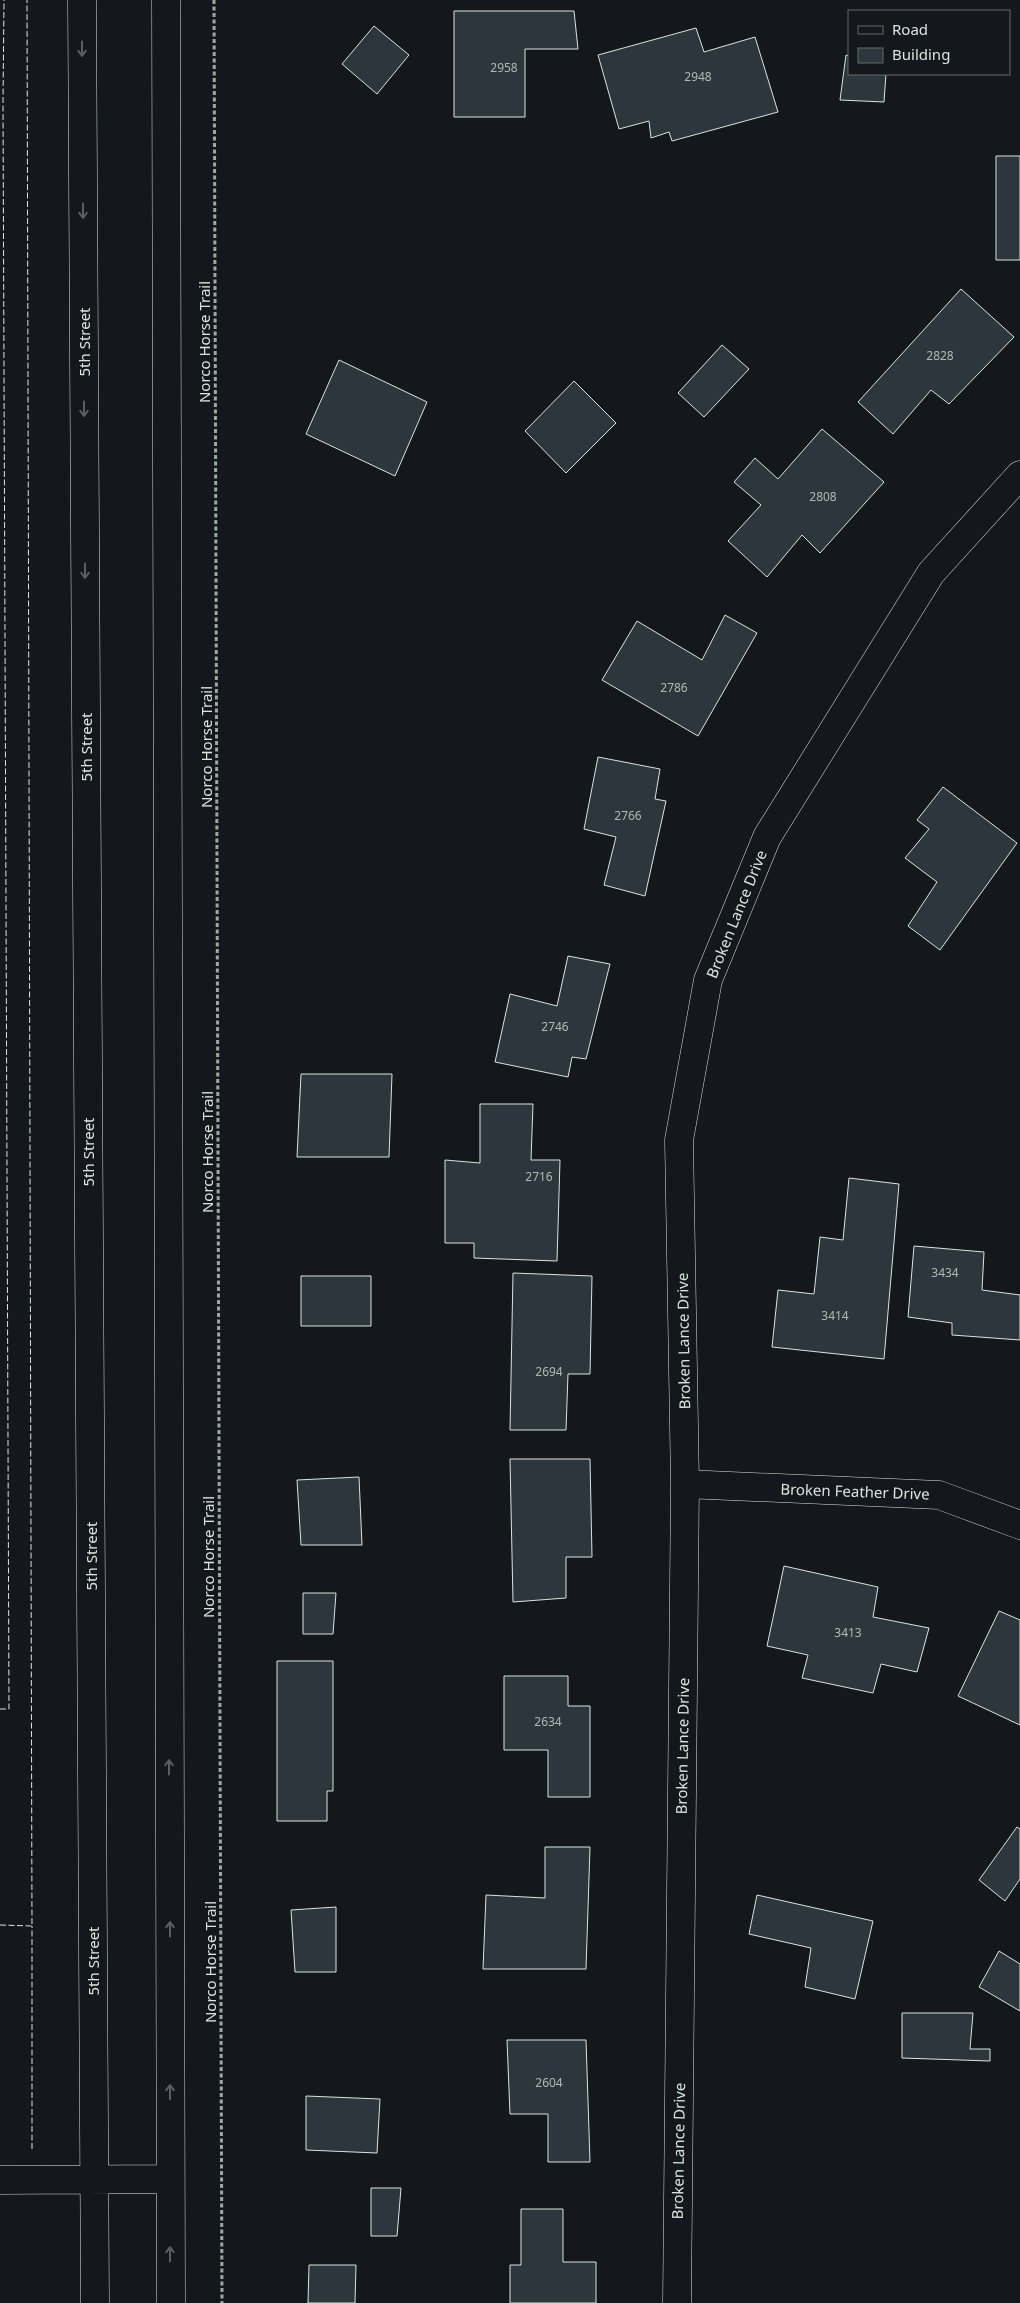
<svg xmlns="http://www.w3.org/2000/svg" width="1020" height="2303" viewBox="0 0 1020 2303" font-family="'Noto Sans',sans-serif">
  <rect width="100%" height="100%" fill="#14181c"/>
  <!-- building -->
  <path fill="#2c363c" stroke="#d8e6dc" d="M454 11H574L578 49H525V117H454Z
    M374 26 409 55 377 94 342 64Z
    M696 28 704 52 755 37 778 112 672 141 669 132 651 138 649 121 619 129 598 55Z
    M846 55 849 56V74H886L884 102 840 100Z
    M996 156H1020V260H996Z
    M961 289 1014 337 949 404 931 390 893 434 858 402Z
    M722 345 749 369 704 417 678 393Z
    M339 360 427 402 395 476 306 434Z
    M574 381 616 423 566 473 525 431Z
    M822 429 884 482 820 553 802 535 767 577 728 541 761 505 734 482 755 458 778 479Z
    M725 615 757 633 698 736 602 680 637 621 702 660Z
    M598 757 660 769 655 799 666 801 645 896 604 885 616 837 584 829Z
    M943 787 1017 843 940 950 908 926 937 882 905 858 929 829 917 820Z
    M568 956 610 964 586 1059 572 1057 568 1077 495 1062 510 994 557 1006Z
    M301 1074H392L389 1157H297Z
    M480 1104H533L531 1160H560L557 1261 474 1258V1243H445V1160L480 1163Z
    M849 1178 899 1184 884 1359 772 1347 778 1290 814 1294 820 1237 843 1240Z
    M914 1246 984 1252 982 1290 1020 1295V1340L952 1335V1323L908 1317Z
    M513 1273 592 1276 590 1374H568L566 1430H510Z
    M301 1276H371V1326H301Z
    M510 1459H590L592 1557H566V1598L513 1602Z
    M359 1477 362 1545H301L297 1480Z
    M784 1566 878 1587 873 1617 929 1628 917 1672 881 1664 873 1693 802 1678 808 1655 767 1646Z
    M303 1593H336L333 1634H303Z
    M999 1611 1020 1620V1725L958 1696Z
    M277 1661H333V1791H327V1821H277Z
    M504 1676H568V1706H590V1797H548V1750H504Z
    M1017 1827 1020 1829V1879L1005 1901 979 1880Z
    M545 1847H590L586 1969H483L486 1895 545 1898Z
    M757 1895 873 1921 855 1999 805 1987 811 1948 749 1934Z
    M336 1907V1972H295L291 1910Z
    M999 1951 1020 1964V2011L979 1987Z
    M902 2013H973L970 2049H990V2061L902 2058Z
    M507 2040H586L590 2162H548V2114H510Z
    M306 2096 380 2099 377 2153 306 2150Z
    M371 2188H401L397 2236H371Z
    M521 2209H563V2262H596V2303H510V2265H521Z
    M309 2265H356L355 2303H308Z"/>
  <g fill="none" stroke-linecap="round" stroke-linejoin="round">
    <defs>
      <path id="minor" d="M82 0 95 2303
        M166 0 171 2303
        M685 1484 939 1495 1020 1525
        M0 2180 170 2179
        M677 2303 685 1484 679 1140 708 980 767 837 931 573 1020 475"/>
    </defs>
    <!-- minor casing -->
    <use href="#minor" stroke="#d8e6dc" stroke-width="29"/>
    <!-- path -->
    <path stroke="#9da8a2" stroke-width="3" stroke-dasharray="4 2.5" stroke-linecap="butt" d="M214 0 222 2303"/>
    <!-- minor -->
    <use href="#minor" stroke="#14181c" stroke-width="28"/>
    <!-- fence -->
    <path stroke="#d8e6dc" stroke-width="1" stroke-dasharray="6 2.5" stroke-linecap="butt" d="M0 1709H9L3 103 4 0
      M0 1925 32 1926 27 0
      M32 2149V1926"/>
  </g>
  <!-- one-way arrows -->
  <defs><path id="oneway-shaft" d="M-6 0H5M1.5-3L5.5 0L1.5 3" fill="none" stroke-width="1.6" stroke-linecap="round" stroke-linejoin="round" transform="scale(1.25)"/></defs>
  <g stroke="#59605f">
    <use href="#oneway-shaft" transform="translate(82 49) rotate(90)"/>
    <use href="#oneway-shaft" transform="translate(83 211) rotate(90)"/>
    <use href="#oneway-shaft" transform="translate(84 409) rotate(90)"/>
    <use href="#oneway-shaft" transform="translate(85 571) rotate(90)"/>
    <use href="#oneway-shaft" transform="translate(169 1767) rotate(-90)"/>
    <use href="#oneway-shaft" transform="translate(170 1929) rotate(-90)"/>
    <use href="#oneway-shaft" transform="translate(170 2092) rotate(-90)"/>
    <use href="#oneway-shaft" transform="translate(170 2254) rotate(-90)"/>
  </g>
  <g text-anchor="middle" dominant-baseline="central" stroke-width="4" stroke-linejoin="round" paint-order="stroke">
    <!-- number labels -->
    <g font-size="12" fill="#adbab4">
      <text x="504" y="67">2958</text>
      <text x="698" y="76">2948</text>
      <text x="940" y="355">2828</text>
      <text x="823" y="496">2808</text>
      <text x="674" y="687">2786</text>
      <text x="628" y="815">2766</text>
      <text x="555" y="1026">2746</text>
      <text x="539" y="1176">2716</text>
      <text x="945" y="1272">3434</text>
      <text x="835" y="1315">3414</text>
      <text x="549" y="1371">2694</text>
      <text x="848" y="1632">3413</text>
      <text x="548" y="1721">2634</text>
      <text x="549" y="2082">2604</text>
    </g>
    <!-- street labels -->
    <g font-size="15" fill="#d8e6dc" stroke="#14181c">
      <text transform="translate(84 342) rotate(-90)">5th Street</text>
      <text transform="translate(204 342) rotate(-90)">Norco Horse Trail</text>
      <text transform="translate(86 747) rotate(-90)">5th Street</text>
      <text transform="translate(206 747) rotate(-90)">Norco Horse Trail</text>
      <text transform="translate(736 914) rotate(-68)">Broken Lance Drive</text>
      <text transform="translate(88 1152) rotate(-90)">5th Street</text>
      <text transform="translate(207 1152) rotate(-90)">Norco Horse Trail</text>
      <text transform="translate(683 1341) rotate(-91)">Broken Lance Drive</text>
      <text transform="translate(855 1491) rotate(2)">Broken Feather Drive</text>
      <text transform="translate(91 1556) rotate(-90)">5th Street</text>
      <text transform="translate(208 1557) rotate(-90)">Norco Horse Trail</text>
      <text transform="translate(682 1746) rotate(-89)">Broken Lance Drive</text>
      <text transform="translate(93 1961) rotate(-90)">5th Street</text>
      <text transform="translate(210 1962) rotate(-90)">Norco Horse Trail</text>
      <text transform="translate(678 2151) rotate(-89)">Broken Lance Drive</text>
    </g>
  </g>
  <!-- legend -->
  <rect x="848" y="10" width="162" height="65" fill="#14181c" stroke="#626a69"/>
  <rect x="858" y="26" width="25" height="8" fill="#14181c" stroke="#626a69"/>
  <text x="892" y="35" font-size="15" fill="#d8e6dc">Road</text>
  <rect x="858" y="48" width="25" height="15" fill="#2c363c" stroke="#626a69"/>
  <text x="892" y="60" font-size="15" fill="#d8e6dc">Building</text>
</svg>
